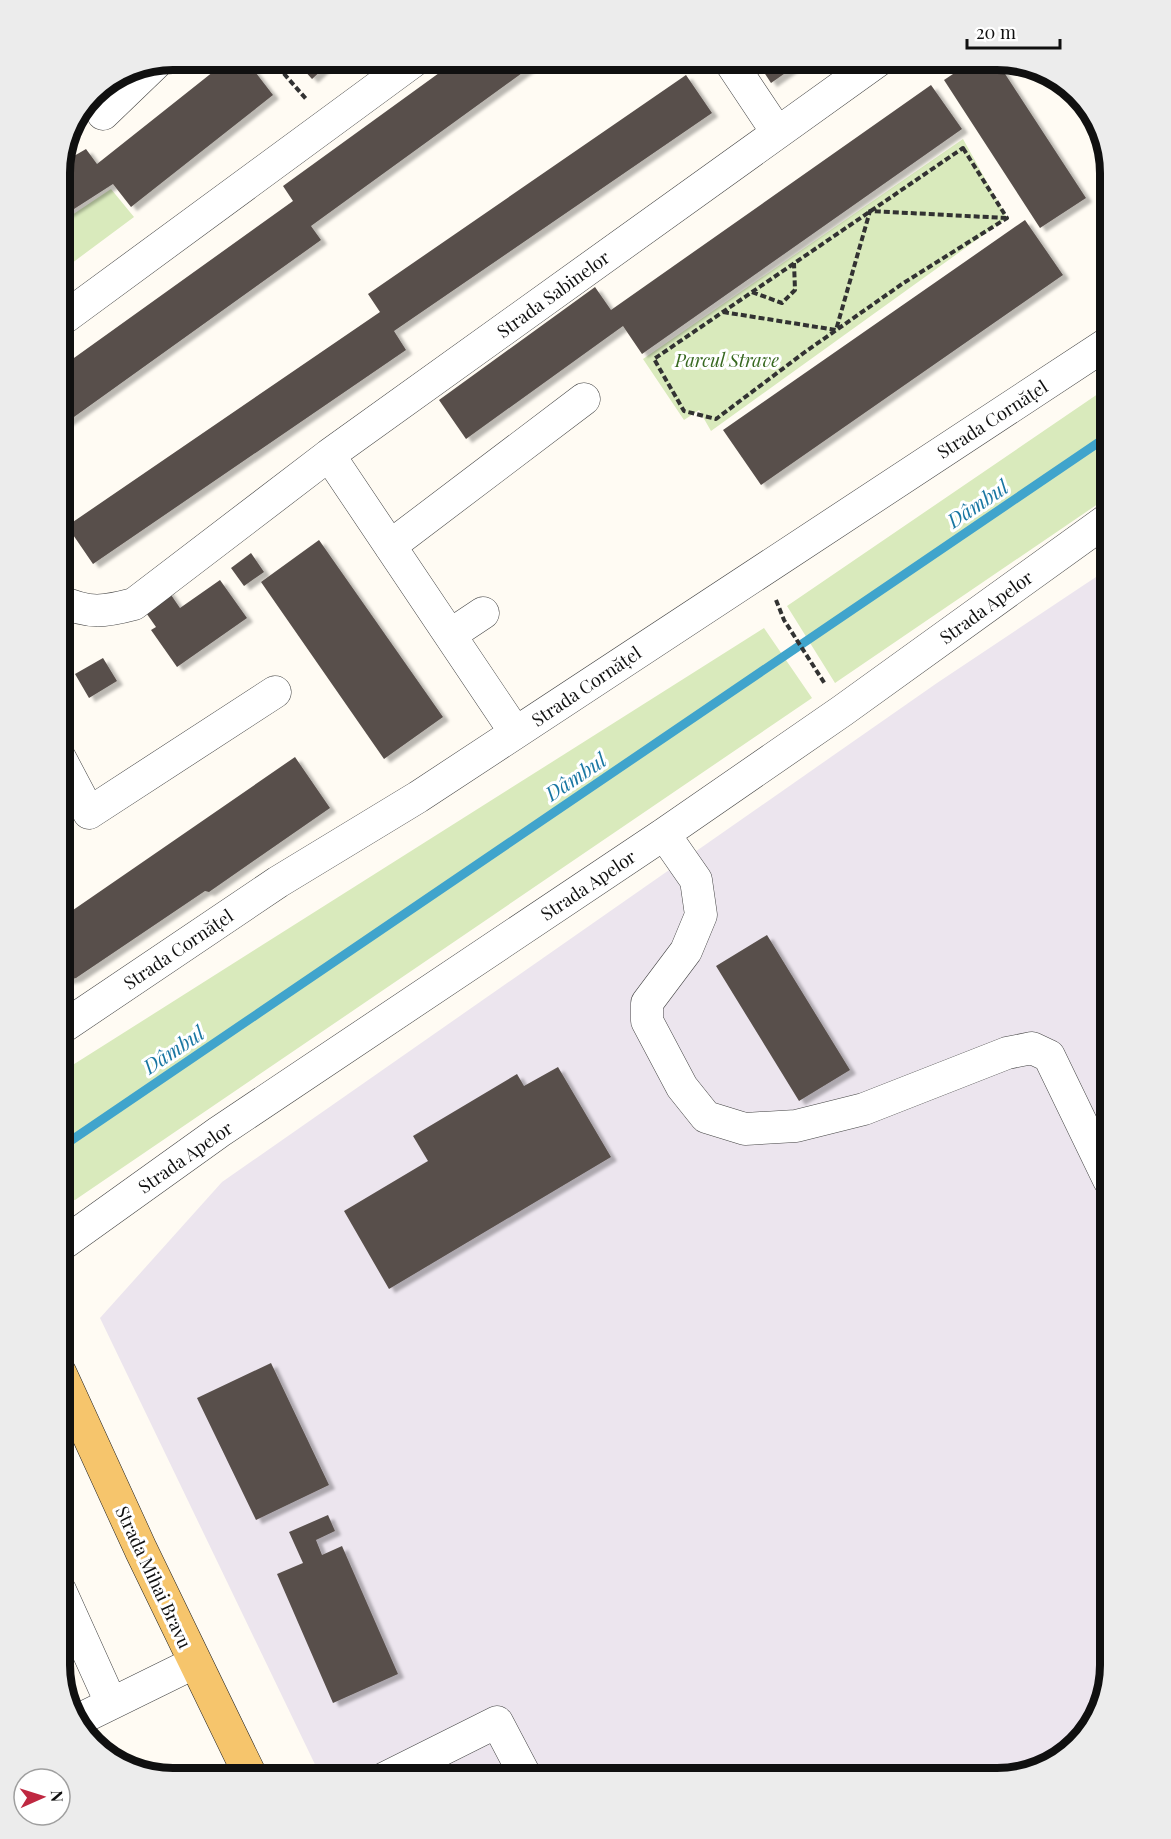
<svg xmlns="http://www.w3.org/2000/svg" width="1171" height="1839" viewBox="0 0 1171 1839" font-family="'Playfair Display',serif">
  <defs>
    <filter id="shadow"><feDropShadow dx="6" dy="4" stdDeviation="1.5" flood-color="#0004"/></filter>
  </defs>
  <rect width="100%" height="100%" fill="#fffbf3"/>
  <!-- industrial -->
  <path fill="#ece5ee" d="M1111 567V1666L1092 1728 1048 1767 997 1779H322L100 1318 222 1182 937 683Z"/>
  <!-- green -->
  <path fill="#d9eabc" d="M963 139 1007 218 711 431 699 410 684 420 643 359Z
    M111 189 134 217 60 272V223Z
    M1111 385V495L835 683 787 606Z
    M764 628 812 698 75 1200 60 1199V1073Z"/>
  <g fill="none" stroke-linecap="round" stroke-linejoin="round">
    <!-- stream -->
    <path stroke="#40a4cc" stroke-width="9" d="M60 1148 1111 434"/>
  </g>
  <!-- building -->
  <path fill="#59504c" filter="url(#shadow)" d="M228 60H246L273 95 131 207 113 184 60 218V166L68 149 74 156 86 149 97 164Z
    M295 60H333L312 79Z
    M457 60H540L311 226 321 240 60 427V368L293 201 283 186Z
    M756 60H804L771 83Z
    M974 60H996L1086 198 1040 228 944 80Z
    M686 75 712 113 394 331 406 350 93 564 67 526 380 312 368 294Z
    M931 85 962 129 642 354 623 326 466 439 439 400 595 287 611 310Z
    M1025 220 1063 275 761 485 723 430Z
    M319 540 443 717 384 759 261 582Z
    M251 553 264 572 244 586 231 568Z
    M220 580 247 618 177 667 151 630 156 627 142 607 167 589 180 608Z
    M103 658 117 681 89 698 75 674Z
    M295 757 330 808 209 892 205 891 76 978 60 982V919Z
    M767 935 850 1070 799 1101 716 966Z
    M558 1067 611 1157 389 1289 344 1211 428 1161 413 1136 517 1074 524 1086Z
    M271 1363 329 1485 256 1520 197 1398Z
    M328 1515 335 1531 316 1540 322 1555 342 1546 398 1674 333 1703 277 1574 303 1563 289 1532Z"/>
  <g fill="none" stroke-linecap="round" stroke-linejoin="round">
    <defs>
      <path id="minor" d="M729 60 777 132
        M103 114 156 63
        M60 321 415 60
        M329 455 515 732
        M390 546 584 399
        M60 601C89 614 104 612 134 604L329 455 879 60
        M450 635 483 613
        M60 758 89 813 275 692
        M664 834 696 880 701 915 686 951 647 1003V1021L682 1087 706 1117 745 1129 796 1126 864 1109 1007 1053 1032 1048 1049 1056 1109 1180
        M60 1029 278 882 418 797 1111 341
        M60 1246 219 1132 664 834 842 711 1111 517
        M60 1590 111 1703
        M76 1721 194 1663
        M383 1779 497 1722 527 1779"/>
      <path id="major" d="M60 1373 141 1550 252 1779"/>
    </defs>
    <!-- minor casing -->
    <use href="#minor" stroke="#434343" stroke-width="33"/>
    <!-- major casing -->
    <use href="#major" stroke="#212121" stroke-width="34"/>
    <!-- path -->
    <path stroke="#323232" stroke-width="4" stroke-dasharray="6 3" stroke-linecap="butt" d="M272 60 307 100
      M963 148 1007 218 902 284 805 352 716 419 684 411 654 359Z
      M752 292 782 303 795 290 794 263
      M723 312 836 330 870 211 1006 218
      M776 600 784 620 825 684"/>
    <!-- minor -->
    <use href="#minor" stroke="#fff" stroke-width="32"/>
    <!-- major -->
    <use href="#major" stroke="#f6c56c" stroke-width="33"/>
  </g>
  <g text-anchor="middle" dominant-baseline="central" stroke-width="6" stroke-linejoin="round" paint-order="stroke">
    <!-- street labels -->
    <g font-size="18" fill="#101010" stroke="#fff">
      <text transform="translate(553 294) rotate(-36)">Strada Sabinelor</text>
      <text transform="translate(992 419) rotate(-33)">Strada Cornățel</text>
      <text transform="translate(986 607) rotate(-36)">Strada Apelor</text>
      <text transform="translate(586 686) rotate(-34)">Strada Cornățel</text>
      <text transform="translate(588 885) rotate(-34)">Strada Apelor</text>
      <text transform="translate(178 949) rotate(-34)">Strada Cornățel</text>
      <text transform="translate(185 1157) rotate(-35)">Strada Apelor</text>
      <text transform="translate(154 1577) rotate(65)">Strada Mihai Bravu</text>
    </g>
    <!-- park labels -->
    <g font-size="18" font-style="italic" fill="#376820" stroke="#fff">
      <text x="727" y="360">Parcul Strave</text>
    </g>
    <!-- water labels -->
    <g font-size="20" font-style="italic" fill="#1976a2" stroke="#fff">
      <text transform="translate(977 503) rotate(-34)">Dâmbul</text>
      <text transform="translate(575 776) rotate(-34)">Dâmbul</text>
      <text transform="translate(173 1049) rotate(-34)">Dâmbul</text>
    </g>
  </g>
  <!-- crop -->
  <path d="M0 0H1171V1839H0ZM173 70H997A103 103 0 0 1 1100 173V1665A103 103 0 0 1 997 1768H173A103 103 0 0 1 70 1665V173A103 103 0 0 1 173 70Z" fill="#ececec" fill-rule="evenodd"/>
  <path fill="none" stroke="#101010" stroke-width="8" d="M173 70H997A103 103 0 0 1 1100 173V1665A103 103 0 0 1 997 1768H173A103 103 0 0 1 70 1665V173A103 103 0 0 1 173 70Z"/>
  <!-- north arrow -->
  <g transform="translate(42 1797) rotate(87)"><circle r="28" fill="#ffffff" stroke="#9f9f9f" stroke-width="1.5"/>
  <path d="M0-4.5L10 22L0 15L-10 22Z" fill="#bf2841"/>
  <text y="-9" font-size="16" font-weight="bold" text-anchor="middle" fill="#101010">N</text>
  </g>
  <!-- scale -->
  <path d="M967 39v9h93v-9" fill="none" stroke="#101010" stroke-width="3"/>
  <text x="976" y="39" font-size="18" fill="#101010" stroke="#ffffff" stroke-width="4.5" paint-order="stroke">20 m</text>
</svg>
